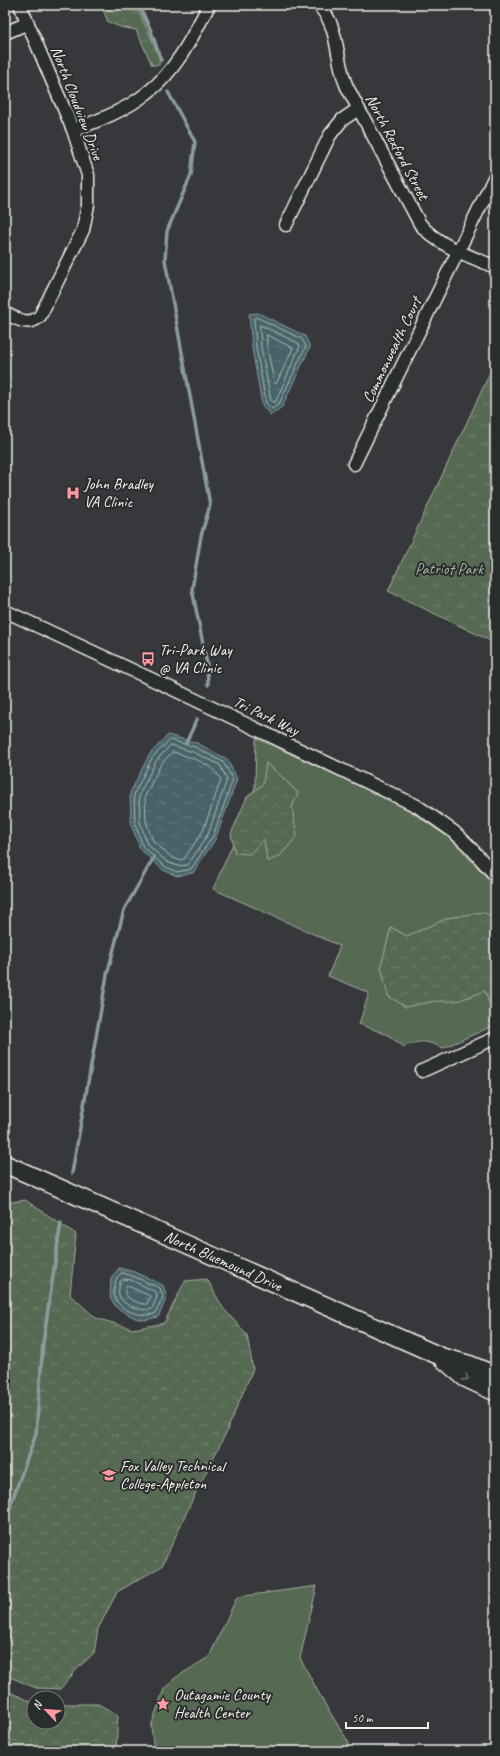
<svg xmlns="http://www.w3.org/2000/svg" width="500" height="1756" viewBox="0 0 500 1756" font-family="Caveat,sans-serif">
  <defs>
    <pattern id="forest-crowns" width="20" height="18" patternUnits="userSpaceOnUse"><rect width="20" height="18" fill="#566953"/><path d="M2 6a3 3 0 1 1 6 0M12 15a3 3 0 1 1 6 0" fill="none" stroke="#6f7f6c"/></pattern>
    <pattern id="park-tufts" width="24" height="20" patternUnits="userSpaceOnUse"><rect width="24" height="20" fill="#566953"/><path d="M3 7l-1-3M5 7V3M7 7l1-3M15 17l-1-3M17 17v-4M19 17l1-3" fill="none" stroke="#6f7f6c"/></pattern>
    <pattern id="water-ripples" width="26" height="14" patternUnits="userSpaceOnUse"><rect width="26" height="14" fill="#466469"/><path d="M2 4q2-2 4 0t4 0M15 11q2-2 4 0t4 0" fill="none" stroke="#617b7e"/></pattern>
  </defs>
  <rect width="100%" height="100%" fill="#36383c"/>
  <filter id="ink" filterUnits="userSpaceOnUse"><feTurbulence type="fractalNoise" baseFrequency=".025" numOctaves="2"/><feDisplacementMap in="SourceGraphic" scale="8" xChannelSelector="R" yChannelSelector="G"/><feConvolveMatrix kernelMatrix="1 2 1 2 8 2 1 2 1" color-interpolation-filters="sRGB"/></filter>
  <g filter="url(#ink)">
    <!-- grass -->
    <path fill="#566953" stroke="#a5ad9e" d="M256 738 401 805 451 839 494 885 495 1025 443 1048C426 1041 422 1039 404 1047L388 1035 359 1024 369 993 328 976 340 946 213 889 235 839 255 787Z
      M317 1586 300 1658 323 1701 349 1743 345 1751H154L151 1726 164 1689 175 1678 209 1657 237 1597Z"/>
    <!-- forest -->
    <path fill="url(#forest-crowns)" stroke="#a5ad9e" d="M101 5H136L160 58 159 65H152L136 30 120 27 108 22Z
      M266 763 279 774 298 793 292 807 297 836 281 855 267 862 264 839 250 854 235 853 231 834 247 797 263 784Z
      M482 912 495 918V1011H492L485 991 457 1001H435L406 1007 388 996 381 966 391 927 407 936 448 918Z
      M25 1200 76 1234 70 1295 96 1318 133 1329 164 1323 185 1281 207 1279 223 1308 247 1335 253 1369 225 1435 195 1494 162 1566 117 1592 98 1629 94 1653 77 1669 60 1689 36 1688 5 1675V1203Z
      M5 1690 34 1703V1722H58V1704H98L118 1715 116 1751H5Z"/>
    <!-- park -->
    <path fill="url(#park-tufts)" stroke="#a5ad9e" d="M495 362V643L388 591Z"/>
    <!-- water -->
    <path fill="url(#water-ripples)" stroke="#8c9c9c" d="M412 5H436L417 9Z
      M258 313 305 336 310 347 282 407 270 415 262 405 252 348 249 314Z
      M168 735 197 743 227 759 237 779 216 838 193 873 177 876 163 870 140 849 131 824 130 793 149 755Z
      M119 1268 134 1272 163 1285 167 1297 158 1317 145 1320 135 1318 117 1308 110 1298 111 1279Z"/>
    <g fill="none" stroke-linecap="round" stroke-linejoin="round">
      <!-- shore -->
      <path stroke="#aeb9b5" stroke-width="1" d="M256 317 302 339 306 346 279 404 272 409 266 403 256 347 254 319Z
        M260 325 298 343 300 346 276 401 273 402 271 401 261 347Z
        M267 335 293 348 276 384 274 382 267 346Z
        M170 740 195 747 223 762 233 779 213 836 191 869 177 872 164 866 143 847 135 823 134 794 152 758Z
        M171 745 193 752 220 765 227 780 208 834 188 865 178 866 167 862 147 844 140 822 139 795 156 761Z
        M173 752C190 757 213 763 221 780L203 831 184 859 179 860 171 857 153 841 146 821 145 796 161 764Z
        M122 1273 133 1276 160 1288 163 1297 155 1314C142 1317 121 1312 115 1298 113 1294 114 1289 115 1286 115 1280 117 1276 122 1273Z
        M124 1279 131 1280 156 1292 157 1297 152 1309C142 1312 122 1306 119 1295 118 1292 119 1286 120 1282Z
        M128 1286 150 1296 147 1304C142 1305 128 1300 125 1294 125 1292 125 1289 126 1287Z"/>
      <!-- stream -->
      <path stroke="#8c9c9c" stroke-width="3.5" d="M139 5 151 31 161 60
        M168 92 195 142 191 175 167 231 165 260 210 505 201 536 192 589 207 664 208 685
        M186 743 197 719
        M72 1173 107 975 124 910 154 857
        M5 1520 36 1434 43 1343 61 1222"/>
      <defs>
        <path id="street" d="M318 5C340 25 335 61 347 87L420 224C438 246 470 256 495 267
          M5 33 28 23
          M73 130C98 121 126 110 147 93 176 71 193 36 209 5
          M286 225 330 135 342 120 358 109
          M5 313C17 319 29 327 40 316L83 230 88 205V175L73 130 20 5
          M354 464 495 176
          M5 611 179 692 417 806 454 832 468 845 495 875
          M422 1071 495 1038"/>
        <path id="secondary" d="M5 1164 442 1357 471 1365 495 1375
          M443 1359 465 1378 495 1392"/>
      </defs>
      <!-- street casing -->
      <use href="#street" stroke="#f4f1e8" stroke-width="15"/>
      <!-- secondary casing -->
      <use href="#secondary" stroke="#f4f1e8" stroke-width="20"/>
      <!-- street -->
      <use href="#street" stroke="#2a2d2e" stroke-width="12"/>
      <!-- secondary -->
      <use href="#secondary" stroke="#2a2d2e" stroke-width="17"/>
    </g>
    <!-- one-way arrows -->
    <defs><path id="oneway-chevron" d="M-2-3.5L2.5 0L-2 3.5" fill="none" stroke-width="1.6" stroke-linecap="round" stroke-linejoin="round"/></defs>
    <use stroke="#71726f" href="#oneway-chevron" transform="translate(466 1378) rotate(32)"/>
  </g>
  <!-- icons -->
  <defs>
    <symbol id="hospital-bare" viewBox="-9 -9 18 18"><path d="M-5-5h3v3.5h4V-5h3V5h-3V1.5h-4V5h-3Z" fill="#ff9aa2" stroke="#2a2d2e" stroke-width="2.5" paint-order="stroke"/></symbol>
    <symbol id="bus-bare" viewBox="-9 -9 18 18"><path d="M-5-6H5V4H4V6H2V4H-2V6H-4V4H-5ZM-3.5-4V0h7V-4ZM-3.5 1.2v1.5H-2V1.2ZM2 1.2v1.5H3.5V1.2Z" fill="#ff9aa2" stroke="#2a2d2e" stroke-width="2.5" paint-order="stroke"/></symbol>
    <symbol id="university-bare" viewBox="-9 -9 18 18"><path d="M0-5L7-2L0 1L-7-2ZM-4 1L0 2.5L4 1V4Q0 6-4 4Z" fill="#ff9aa2" stroke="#2a2d2e" stroke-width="2.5" paint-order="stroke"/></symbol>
    <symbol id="sight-bare" viewBox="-9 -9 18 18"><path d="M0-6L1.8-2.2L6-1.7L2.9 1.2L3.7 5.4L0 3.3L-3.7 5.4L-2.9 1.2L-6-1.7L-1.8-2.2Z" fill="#ff9aa2" stroke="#2a2d2e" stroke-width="2.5" paint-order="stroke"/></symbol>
  </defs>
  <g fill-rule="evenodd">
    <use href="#hospital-bare" x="63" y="483" width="20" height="20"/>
    <use href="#bus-bare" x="138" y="649" width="20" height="20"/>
    <use href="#university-bare" x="99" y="1465" width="20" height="20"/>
    <use href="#sight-bare" x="153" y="1694" width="20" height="20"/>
  </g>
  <g text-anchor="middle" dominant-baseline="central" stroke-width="4" stroke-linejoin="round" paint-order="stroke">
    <!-- street labels -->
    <g font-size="16" fill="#f4f1e8" stroke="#2a2d2e">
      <text transform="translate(77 103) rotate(69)">North Cloudview Drive</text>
      <text transform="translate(397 147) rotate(62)">North Rexford Street</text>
      <text transform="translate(392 350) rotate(-64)">Commonwealth Court</text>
      <text transform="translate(266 716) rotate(26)">Tri Park Way</text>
      <text transform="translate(223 1261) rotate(24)">North Bluemound Drive</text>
    </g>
    <!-- poi labels -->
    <g font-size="16" fill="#f4f1e8" stroke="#2a2d2e" text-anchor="start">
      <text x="84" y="484">John Bradley<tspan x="84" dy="18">VA Clinic</tspan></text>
      <text x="159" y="650">Tri-Park Way<tspan x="159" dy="18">@ VA Clinic</tspan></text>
      <text x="120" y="1466">Fox Valley Technical<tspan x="120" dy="18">College-Appleton</tspan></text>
      <text x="174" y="1695">Outagamie County<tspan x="174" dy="18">Health Center</tspan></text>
    </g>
    <!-- park labels -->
    <g font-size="16" fill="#adb4a5" stroke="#2a2d2e">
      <text x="449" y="569">Patriot Park</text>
    </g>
  </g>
  <!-- margin -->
  <rect width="500" height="1756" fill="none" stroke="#2a2d2e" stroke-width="20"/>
  <rect x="10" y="10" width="480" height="1736" fill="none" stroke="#f4f1e8" stroke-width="1.5" filter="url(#ink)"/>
  <!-- north arrow -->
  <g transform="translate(46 1710) rotate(296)"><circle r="19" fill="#2a2d2e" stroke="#7b7b78"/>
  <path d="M0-3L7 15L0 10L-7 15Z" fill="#ff9aa2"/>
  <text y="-6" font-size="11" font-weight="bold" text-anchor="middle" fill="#f4f1e8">N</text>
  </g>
  <!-- scale -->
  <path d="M346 1722v6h82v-6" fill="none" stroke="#f4f1e8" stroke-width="2"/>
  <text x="352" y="1722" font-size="12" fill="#f4f1e8" stroke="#2a2d2e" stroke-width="3" paint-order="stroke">50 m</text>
</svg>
